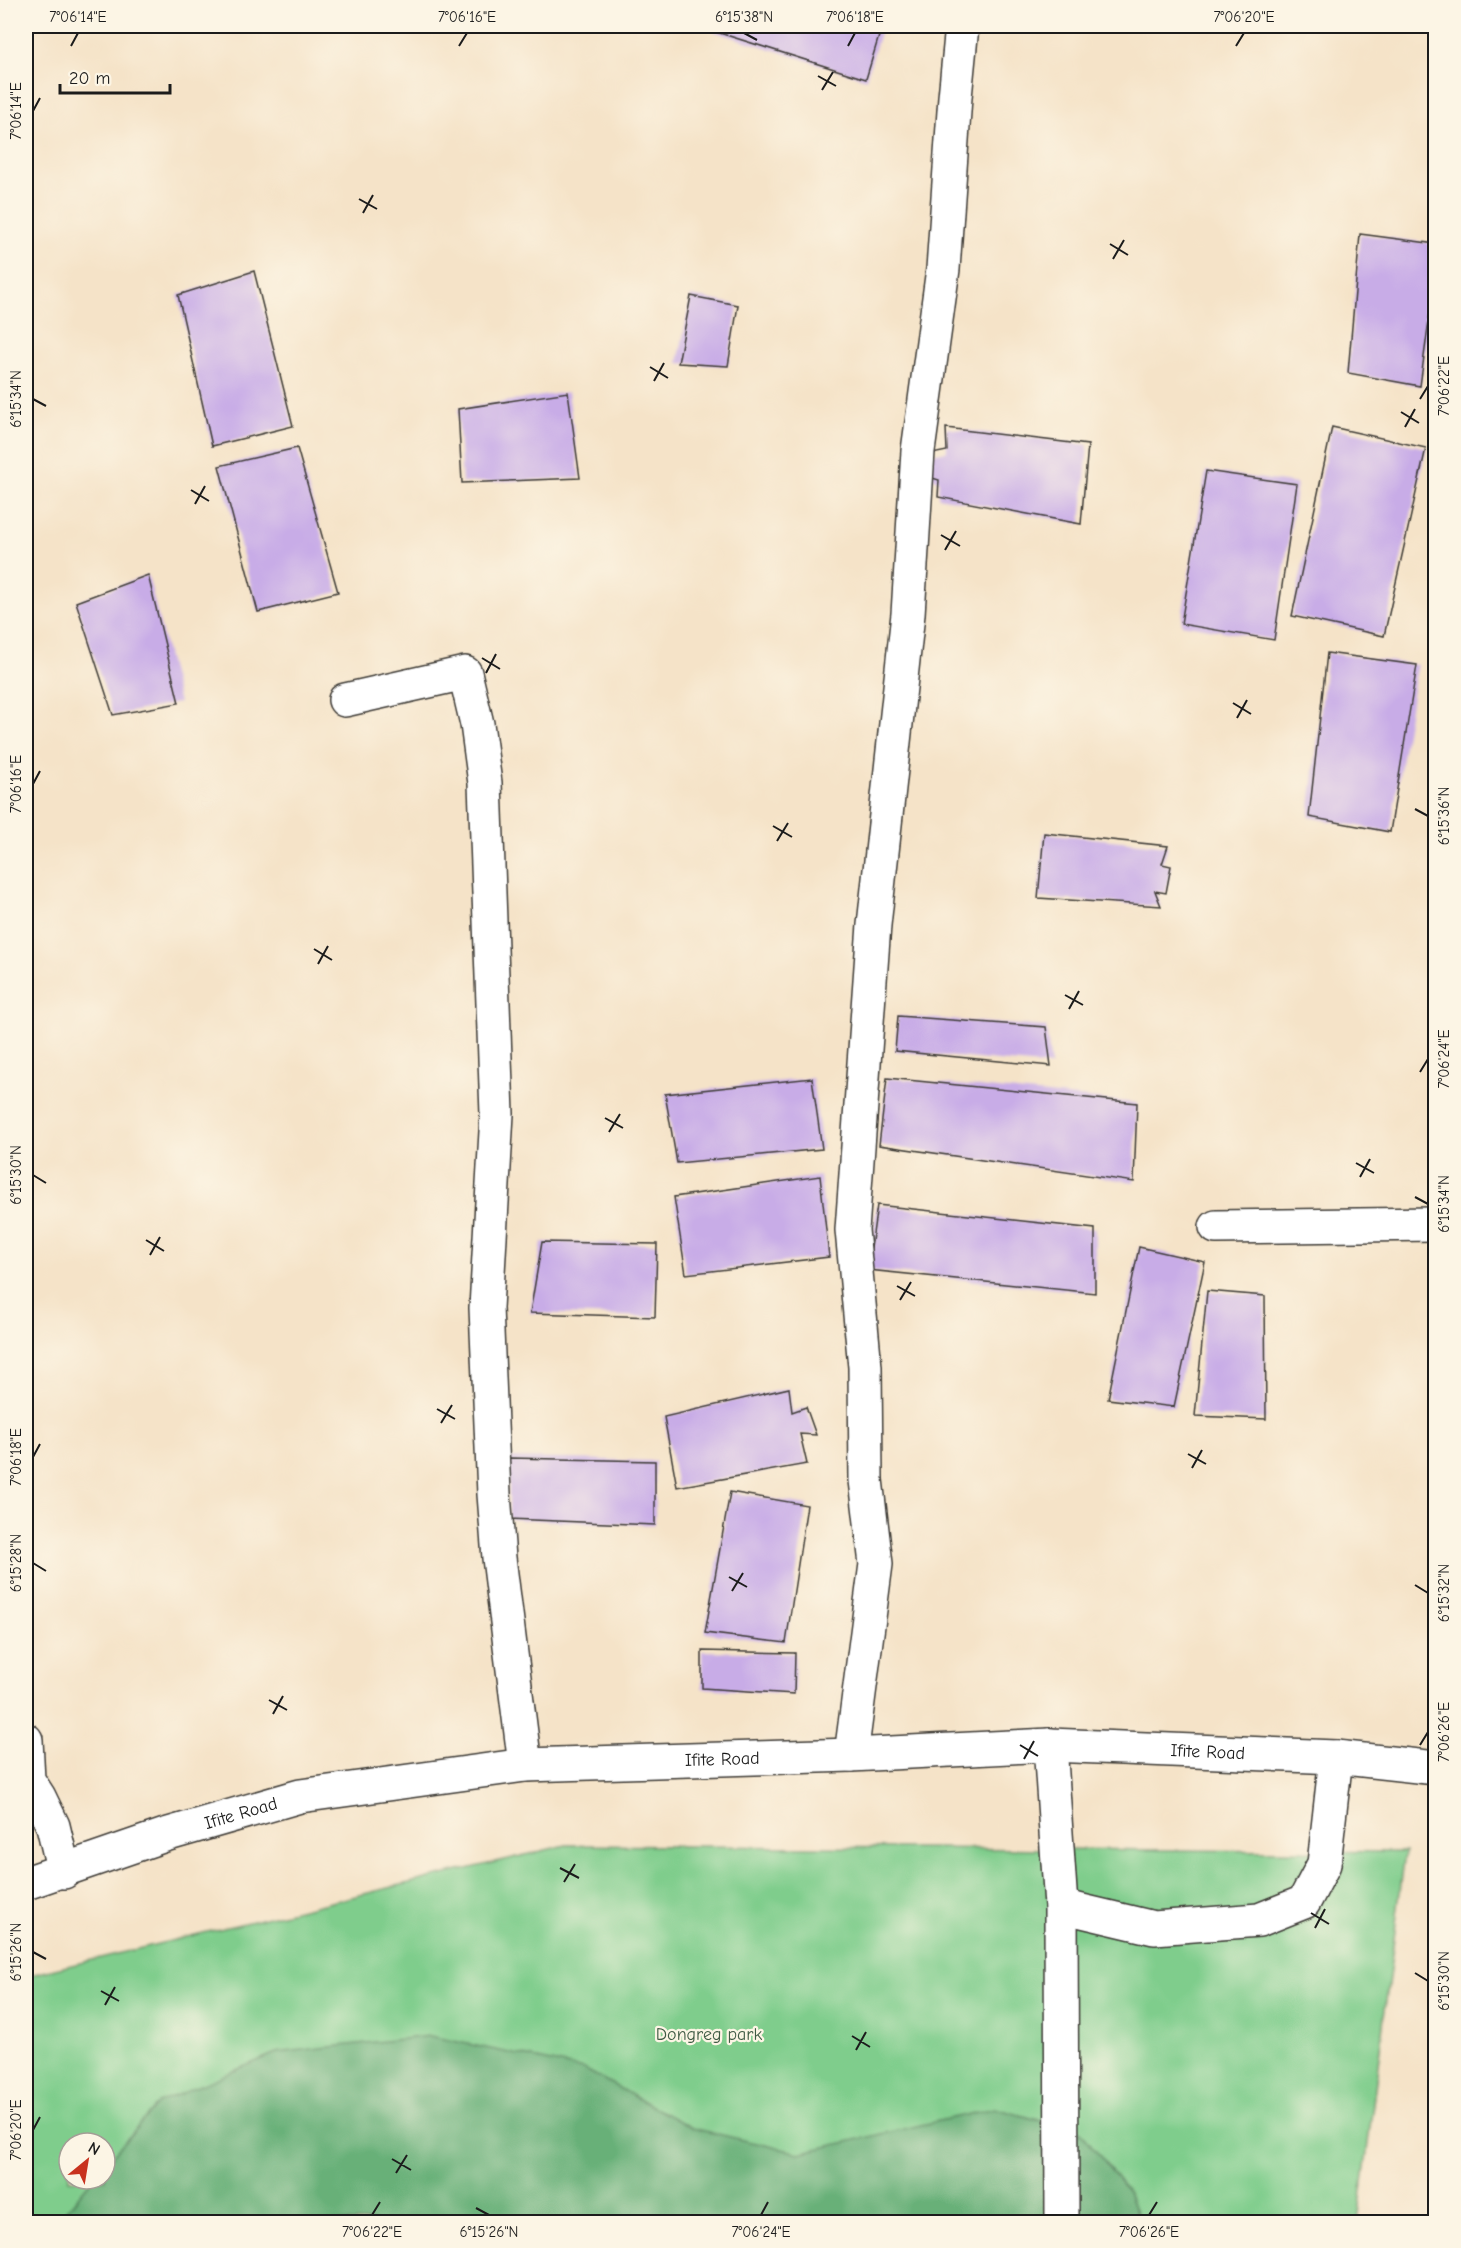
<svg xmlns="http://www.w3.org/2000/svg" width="1461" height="2248" viewBox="0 0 1461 2248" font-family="'Comic Neue',sans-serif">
  <rect width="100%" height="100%" fill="#fcf5e5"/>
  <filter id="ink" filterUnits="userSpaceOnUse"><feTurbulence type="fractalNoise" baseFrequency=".0167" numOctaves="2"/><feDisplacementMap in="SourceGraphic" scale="12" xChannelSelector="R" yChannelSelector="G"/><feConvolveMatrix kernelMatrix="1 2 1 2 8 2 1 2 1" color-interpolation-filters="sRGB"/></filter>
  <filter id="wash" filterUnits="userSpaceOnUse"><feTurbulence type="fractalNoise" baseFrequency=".008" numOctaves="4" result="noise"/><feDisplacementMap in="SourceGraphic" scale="24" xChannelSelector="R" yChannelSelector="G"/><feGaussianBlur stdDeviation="1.35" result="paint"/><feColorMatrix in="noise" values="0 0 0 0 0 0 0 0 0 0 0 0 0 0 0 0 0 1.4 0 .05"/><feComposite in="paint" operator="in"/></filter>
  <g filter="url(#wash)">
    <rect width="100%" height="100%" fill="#f5e3c8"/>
    <!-- green -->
    <path fill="#7fcd8c" stroke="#4e7454" stroke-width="1.5" fill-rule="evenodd" d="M566 1845 1405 1852 1358 2222H26V1976ZM69 2143H105V2179H69Z"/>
    <!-- forest -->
    <path fill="#67b078" stroke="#42664a" stroke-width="1.5" d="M430 2036 584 2069 692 2128 799 2153 995 2108 1081 2132 1128 2192 1140 2222H57L92 2179H105V2164L158 2103 276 2053Z"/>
    <g id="blocks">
      <!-- building -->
      <path fill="#c8ace7" d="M709 26H882L866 79 707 29Z
        M1360 234 1436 244V268L1420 386 1348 373Z
        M254 271 293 426 212 446 178 295Z
        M691 296 738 305 728 366 678 363Z
        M568 392 580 478 462 483 458 409Z
        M1332 427 1426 448 1384 636 1292 616Z
        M946 428 1088 445 1081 524 938 497 939 480 926 476 927 455 947 451Z
        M297 448 338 592 258 612 219 466Z
        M1206 471 1297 484 1274 640 1181 624Z
        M148 575 179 703 113 715 76 602Z
        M1327 653 1417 665 1390 832 1309 817Z
        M1044 833 1168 846 1162 864 1171 866 1166 893 1155 891 1161 906 1038 898Z
        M898 1016 1046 1027 1051 1066 895 1051Z
        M812 1078 822 1149 677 1163 665 1094Z
        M887 1078 1137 1103 1134 1182 879 1145Z
        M820 1176 829 1257 686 1274 674 1197Z
        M877 1205 1095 1229V1293L868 1270Z
        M542 1242 657 1244 655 1317 530 1313Z
        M1139 1247 1205 1262 1174 1407 1108 1399Z
        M1207 1291 1265 1296 1266 1419 1195 1416Z
        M789 1388 792 1412 806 1407 816 1435 800 1434 807 1464 677 1487 664 1417Z
        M509 1458 655 1461V1525L509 1519Z
        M730 1492 807 1505 786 1643 705 1633Z
        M702 1651 795 1653 794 1694 702 1688Z"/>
    </g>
  </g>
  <g filter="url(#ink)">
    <use href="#blocks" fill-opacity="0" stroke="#3d3a36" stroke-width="1.5"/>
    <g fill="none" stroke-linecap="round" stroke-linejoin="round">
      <defs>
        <g id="minor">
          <path d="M345 700 465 673 477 724 485 783 497 1114 486 1308 494 1494 499 1558 525 1765"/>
          <path d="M1216 1227 1436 1224"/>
          <path d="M26 1740 28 1780 39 1797 53 1826 64 1872"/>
          <path d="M1050 1745 1061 1906 1062 2222"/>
          <path d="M851 1755 876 1564 866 1480 865 1367 852 1230 874 925 908 614 918 451 943 269 955 97 962 26"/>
          <path id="s1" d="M26 1883 165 1835 300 1796 525 1765 851 1755 1050 1745 1336 1757 1436 1768"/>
          <path d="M1061 1906 1154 1928 1259 1920 1304 1902 1324 1864 1336 1757"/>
        </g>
      </defs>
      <!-- minor casing -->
      <use href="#minor" stroke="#3d3a36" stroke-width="36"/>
      <!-- minor -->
      <use href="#minor" stroke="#fff" stroke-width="33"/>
    </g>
  </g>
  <!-- ticks -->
  <path fill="none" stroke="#1c1c1c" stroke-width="2" d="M744 33 757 40M71 46 78 33M459 46 467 33M848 46 855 33M1236 46 1244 33M818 76 836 86M822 90 833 72M33 111 40 98M359 199 377 209M363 213 373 195M1110 244 1128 255M1113 259 1124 240M650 367 668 378M654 381 664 363M33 399 46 406M1420 399 1428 386M1401 412 1419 423M1405 427 1415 409M191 490 209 501M195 504 205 486M941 535 960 546M945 550 956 531M482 658 500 669M486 673 496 654M1233 703 1251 714M1237 718 1247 700M33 784 40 771M1415 809 1428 816M773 826 792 837M777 841 788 823M314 949 332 960M318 964 328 946M1065 995 1083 1005M1069 1009 1079 991M1420 1072 1428 1059M605 1118 623 1128M609 1132 620 1114M1356 1163 1374 1173M33 1175 46 1183M1360 1177 1370 1159M1415 1197 1428 1204M146 1240 164 1251M150 1255 160 1237M897 1286 915 1296M900 1300 911 1282M437 1409 455 1419M441 1423 452 1405M1188 1454 1206 1464M33 1457 40 1444M1192 1468 1202 1450M33 1563 46 1571M729 1577 747 1587M1415 1585 1428 1593M732 1591 743 1573M269 1700 287 1710M273 1714 283 1696M1020 1745 1038 1756M1420 1745 1428 1732M1024 1759 1034 1741M560 1868 579 1878M564 1882 575 1864M1311 1913 1329 1924M1315 1928 1325 1909M33 1952 46 1959M1415 1973 1428 1981M101 1991 119 2001M105 2005 115 1987M852 2036 870 2047M856 2050 866 2032M33 2130 40 2117M392 2159 411 2170M396 2173 407 2155M476 2208 489 2215M372 2215 380 2202M761 2215 768 2202M1149 2215 1157 2202"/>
  <g text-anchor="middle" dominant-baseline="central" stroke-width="4.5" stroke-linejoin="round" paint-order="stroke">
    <!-- street labels -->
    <g font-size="18" fill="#1c1c1c" stroke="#fcf5e5">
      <text stroke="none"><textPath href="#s1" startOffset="1198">Ifite Road</textPath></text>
      <text stroke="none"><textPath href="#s1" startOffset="712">Ifite Road</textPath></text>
      <text stroke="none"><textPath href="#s1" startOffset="226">Ifite Road</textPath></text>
    </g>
    <!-- park labels -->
    <g font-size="18" fill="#3f5a43" stroke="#fcf5e5">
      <text x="709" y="2034">Dongreg park</text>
    </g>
  </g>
  <!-- margin -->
  <rect width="1461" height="2248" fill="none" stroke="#fcf5e5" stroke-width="66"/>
  <!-- north arrow -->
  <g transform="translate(87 2161) rotate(30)"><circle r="28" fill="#fcf5e5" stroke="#a29e95" stroke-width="1.5"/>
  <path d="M0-4.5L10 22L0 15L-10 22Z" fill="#c8321e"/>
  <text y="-9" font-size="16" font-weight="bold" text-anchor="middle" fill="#1c1c1c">N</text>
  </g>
  <!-- scale -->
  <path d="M60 84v9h110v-9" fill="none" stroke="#1c1c1c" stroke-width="3"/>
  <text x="69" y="84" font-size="18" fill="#1c1c1c" stroke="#fcf5e5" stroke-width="4.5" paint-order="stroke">20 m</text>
  <rect x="33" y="33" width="1395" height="2182" fill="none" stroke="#1c1c1c" stroke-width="2"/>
  <g font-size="15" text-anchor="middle" fill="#1c1c1c">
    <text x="78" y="22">7°06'14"E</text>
    <text x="467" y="22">7°06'16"E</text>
    <text x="744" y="22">6°15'38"N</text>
    <text x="855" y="22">7°06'18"E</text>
    <text x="1244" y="22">7°06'20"E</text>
    <text transform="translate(16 111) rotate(-90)" y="5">7°06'14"E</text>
    <text transform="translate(1444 386) rotate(-90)" y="5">7°06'22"E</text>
    <text transform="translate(16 399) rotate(-90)" y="5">6°15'34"N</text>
    <text transform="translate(16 784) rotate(-90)" y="5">7°06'16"E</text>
    <text transform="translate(1444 816) rotate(-90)" y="5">6°15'36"N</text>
    <text transform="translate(1444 1059) rotate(-90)" y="5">7°06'24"E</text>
    <text transform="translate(16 1175) rotate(-90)" y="5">6°15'30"N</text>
    <text transform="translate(1444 1204) rotate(-90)" y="5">6°15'34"N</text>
    <text transform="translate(16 1457) rotate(-90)" y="5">7°06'18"E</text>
    <text transform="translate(16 1563) rotate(-90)" y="5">6°15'28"N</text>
    <text transform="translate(1444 1593) rotate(-90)" y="5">6°15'32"N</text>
    <text transform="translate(1444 1732) rotate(-90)" y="5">7°06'26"E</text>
    <text transform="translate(16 1952) rotate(-90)" y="5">6°15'26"N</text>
    <text transform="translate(1444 1981) rotate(-90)" y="5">6°15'30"N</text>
    <text transform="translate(16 2130) rotate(-90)" y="5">7°06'20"E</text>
    <text x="372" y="2237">7°06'22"E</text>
    <text x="489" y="2237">6°15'26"N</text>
    <text x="761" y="2237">7°06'24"E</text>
    <text x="1149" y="2237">7°06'26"E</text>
  </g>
</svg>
